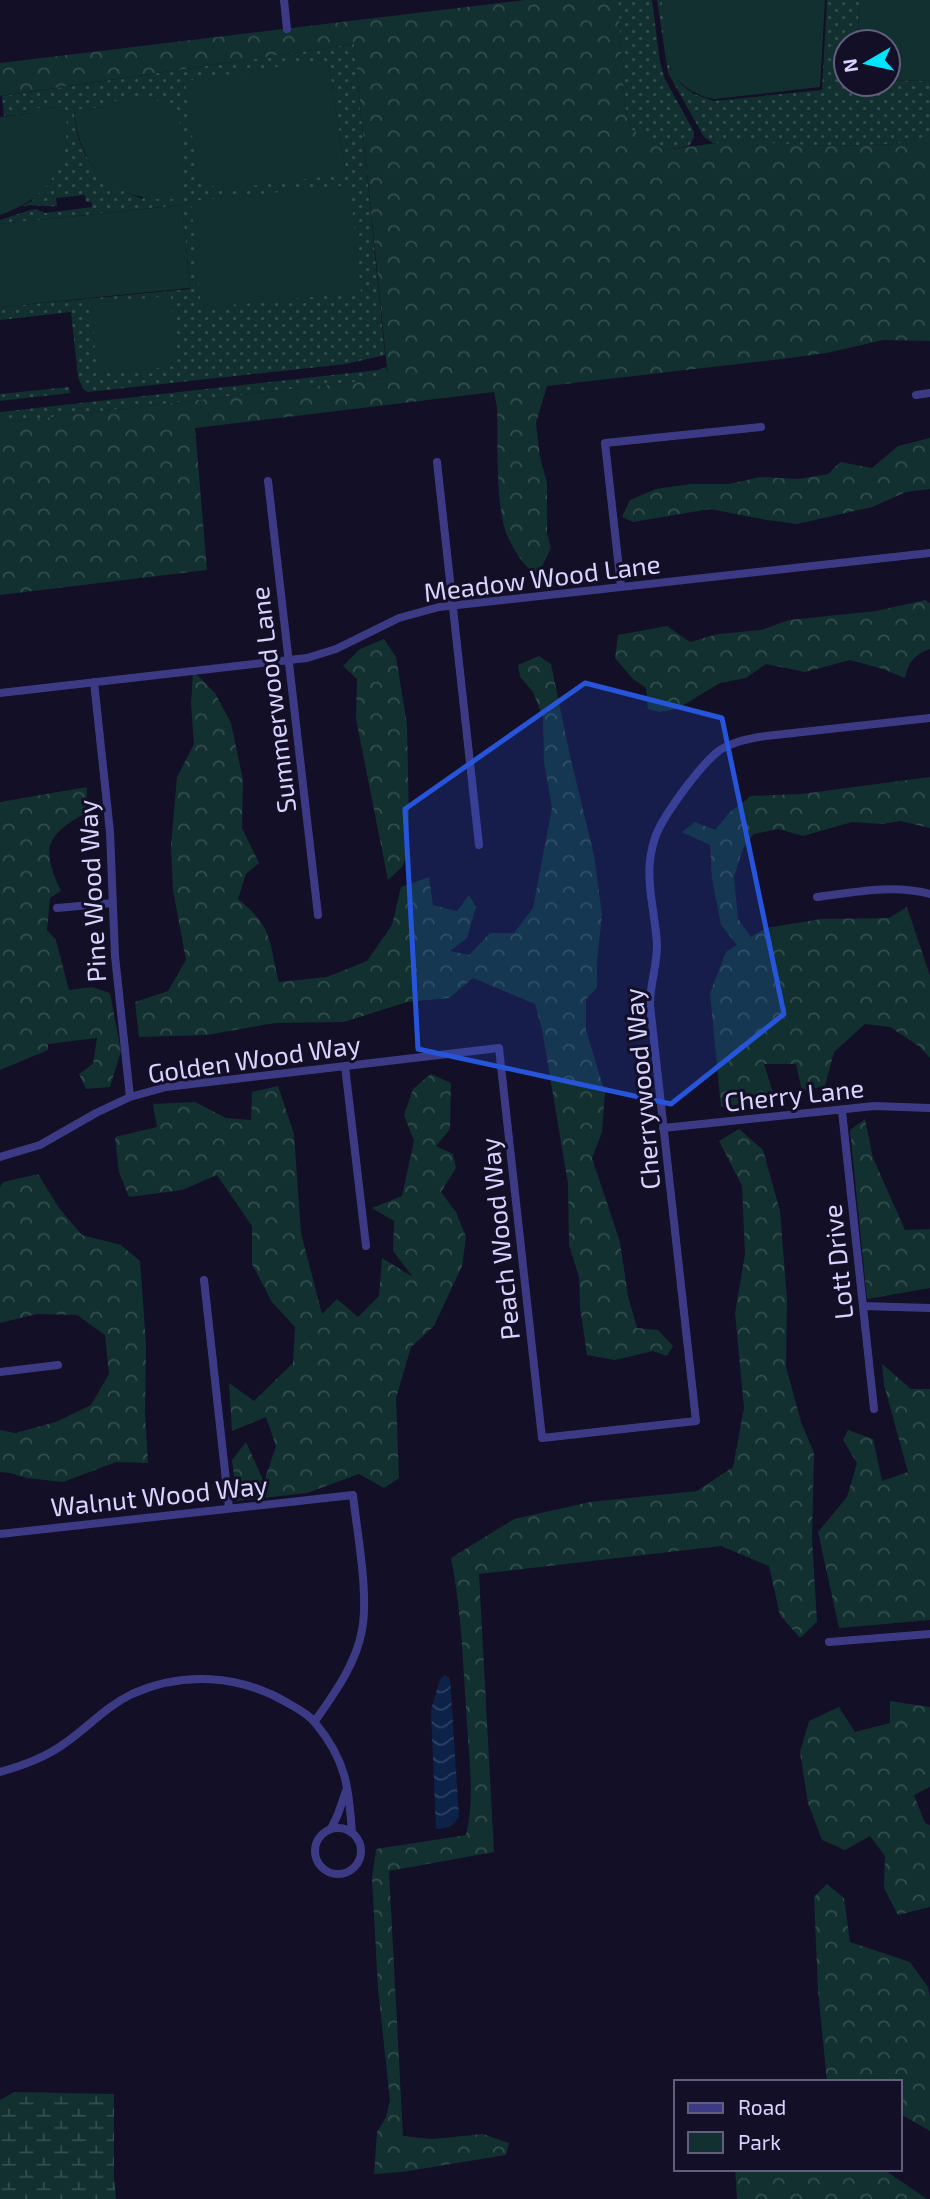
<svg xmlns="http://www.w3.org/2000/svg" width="930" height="2199" viewBox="0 0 930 2199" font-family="'Exo 2',sans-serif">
  <defs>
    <pattern id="grass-dots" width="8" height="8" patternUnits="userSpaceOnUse" patternTransform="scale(1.75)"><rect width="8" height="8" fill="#12302f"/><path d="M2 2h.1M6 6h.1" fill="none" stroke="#344d4e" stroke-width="1.8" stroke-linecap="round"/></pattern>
    <pattern id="forest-crowns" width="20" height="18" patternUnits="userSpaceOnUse" patternTransform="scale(1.75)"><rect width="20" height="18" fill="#12302f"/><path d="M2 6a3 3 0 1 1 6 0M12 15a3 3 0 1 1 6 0" fill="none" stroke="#344d4e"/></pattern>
    <pattern id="wetland-marsh" width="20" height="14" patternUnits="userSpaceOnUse" patternTransform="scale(1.75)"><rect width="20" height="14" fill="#12302f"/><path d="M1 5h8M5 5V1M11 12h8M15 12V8" fill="none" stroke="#344d4e"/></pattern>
    <pattern id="water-waves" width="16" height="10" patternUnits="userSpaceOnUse" patternTransform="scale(1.75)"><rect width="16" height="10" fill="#0c2248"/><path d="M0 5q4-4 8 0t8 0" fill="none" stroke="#2f4163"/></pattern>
  </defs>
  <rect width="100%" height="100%" fill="#130f26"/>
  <!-- grass -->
  <path fill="url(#grass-dots)" fill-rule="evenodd" d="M618 0H652L660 62 665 79 694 132V137L689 146 664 150 631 129 625 107Z
    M657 0H662L670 68 682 85 694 94 714 101 822 90 827 0H859L858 42H846V84H888V80L930 81V136L896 144 831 146 713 143 704 137 668 73Z
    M354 44 385 355 346 364 88 392 83 389 78 377 71 312 0 320V307L190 289 182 205 0 224V220L30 210 36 209 45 213 92 207 91 202H86L85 195 56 198 57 206C45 207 35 204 22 206L32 201 66 110 57 111 56 107 34 109V113L4 116 2 96ZM321 60 329 66 346 174ZM153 98V102L174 119 178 118 183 165H179L142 199C98 181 77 158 74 110L107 107Z
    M386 367 388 378 0 423V412L378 370Z
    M69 387 70 393 0 401V394Z"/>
  <!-- forest -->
  <path fill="url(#forest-crowns)" d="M525 0H618L625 107 631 129 664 150 732 141 831 146 896 144 930 135V341L883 340 827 353 782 359 547 386 536 423 540 457 547 483V533L551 548 537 577C524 565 515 553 508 537 495 510 498 440 497 407L494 392 195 428 207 570 0 595V423L388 378 354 44 0 96V63Z
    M930 438V489L906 492 872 507 797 524 767 520 710 509 633 522 622 517 630 500 656 489 691 484H729L760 477 799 479 828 474 840 462 872 468 898 446Z
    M925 600 930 603V649C915 654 908 662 905 678L883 669 850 660 805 672 766 664 746 678 720 683 677 709 659 712 648 709 646 688 632 678 615 658 618 635 667 626 690 642 718 634 761 630 789 620 876 611Z
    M384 639 396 657 407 724 409 819 408 852 402 867 388 880 356 719 357 679 343 666 360 649Z
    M539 656 551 664 570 756 594 855 602 915 597 961V988L586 999V1030L605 1093 602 1132 592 1158 620 1242 628 1296 637 1328 658 1330 673 1346 667 1356 653 1351 615 1360 587 1355 580 1307 579 1277 569 1245 568 1184 542 1029 535 1004 473 978 449 998 407 1002 344 1022 275 1023 207 1035 139 1037 135 1002 168 991 186 960 173 890 171 845 177 777 194 744 191 704 193 671 215 693 231 723 243 780 242 828 259 863 246 874 238 899C275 929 268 941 279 982L327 977 367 961 392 925 401 887 429 877 433 905 457 911 469 895 476 907 467 938 450 951 469 955 490 933H514L533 908 552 808 544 762 543 717 533 692 520 677 518 665Z
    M930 777V828L900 821 882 824 852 822 803 836 778 829 754 834 743 848 734 877 738 919 751 937 766 928 821 919 889 918 907 907 930 976V1058L920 1047 890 1027 865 1024 834 1052 825 1086 802 1091 796 1064H764L775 1099 721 1107 710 993 726 952 737 945 721 925 712 878 710 845 682 832 695 822 715 830 729 813 751 796 801 794Z
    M87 787 86 813C45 835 41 849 61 891L50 898 47 930 56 940 69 990 92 987 110 993 121 1051 110 1087 86 1089 79 1074 93 1064 97 1038 48 1044V1050L0 1070V802Z
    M431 1074 451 1083 450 1129 436 1146 453 1154 456 1168 441 1192 456 1212 466 1237 462 1266 434 1326 411 1347 396 1398 399 1478 384 1488 359 1474 307 1493 237 1501 232 1460 246 1442 264 1482 276 1446 266 1417 232 1431 229 1383 254 1401 293 1363 295 1327 272 1302 252 1264V1226L217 1175 182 1190 129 1197 119 1172 115 1137 157 1127 153 1104 195 1102 226 1118 251 1120 252 1092 278 1086 294 1134 301 1233 322 1314 337 1299 358 1317 379 1296 382 1258 413 1277 393 1251 394 1221 372 1208 402 1196 414 1141 404 1115 413 1089Z
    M865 1119 873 1158 905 1230 930 1229V1288L867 1299 850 1130Z
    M739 1129 763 1150 780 1211 787 1299 786 1367 801 1422 814 1453 812 1538 817 1622 800 1638 780 1615 769 1566 721 1546 479 1574 494 1852 389 1871 403 2136 432 2139 483 2134 509 2143 506 2155 402 2172 374 2174 377 2132 386 2117 390 2100 378 1989 372 1878 376 1849 466 1835C475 1799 469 1761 467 1723 463 1668 462 1612 451 1558L514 1519 590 1502 697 1491 733 1467 744 1408 735 1313 745 1254 742 1186 719 1141Z
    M38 1174 59 1208 82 1235 121 1245 140 1261 146 1344 145 1413 148 1463 116 1462 63 1482 27 1478 10 1473 0 1472V1430L15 1433 56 1422 91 1405 109 1374 105 1335 77 1315 37 1314 0 1323V1187L3 1182Z
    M882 1364 911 1389H930V1620L839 1628 818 1532 847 1497 857 1463 843 1440 848 1430 873 1439 882 1481 908 1472 884 1385Z
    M890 1701 930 1707V1787L914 1795 925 1823 930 1825V1907L898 1915 884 1888 885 1856 870 1836 845 1850 822 1840 808 1803 800 1752 809 1721 839 1707 855 1732 890 1723Z
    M827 1884 844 1898 850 1942 910 1962 928 1987 930 1998V2131L900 2114V2082H827L818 1990 814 1897Z
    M735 2169H883L927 2199H737Z"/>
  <!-- wetland -->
  <path fill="url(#wetland-marsh)" d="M14 2092 114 2094V2177L116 2199H0V2100Z"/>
  <!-- green -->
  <path fill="#12302f" d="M662 0H825L820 87 715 99C696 97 673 82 669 62 664 43 664 20 662 0Z
    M859 0H930V81L888 80V42H858Z
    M322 60 329 66 346 174 225 189C212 187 204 184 197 173L185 81Z
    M153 97V101L165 100 173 106 174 118H179L183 165 179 166 182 198C120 206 79 173 74 110L106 107V102Z
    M57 107V111L66 110C71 162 51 198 0 215V117L33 113V109Z
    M350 185 361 292 201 308 191 201Z
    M182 205 190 288 0 307V224Z
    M171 296 178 366 97 374 91 303Z"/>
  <!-- water -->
  <path fill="url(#water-waves)" d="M445 1675 450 1678 459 1817C453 1826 447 1829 436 1829L431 1710 440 1679Z"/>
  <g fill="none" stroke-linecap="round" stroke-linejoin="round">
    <!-- minor -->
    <path stroke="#3d3a85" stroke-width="8" d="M284 0 287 29
      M916 395 930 393
      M437 462 479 845
      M268 481 318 915
      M621 587 605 443 761 427
      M94 682 110 832 115 956 130 1097
      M0 693 307 658 336 649 399 618 439 607 930 553
      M817 897C855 892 893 884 930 894
      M57 908 113 903
      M345 1066 366 1246
      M842 1111 874 1409
      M663 1128 874 1106 930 1108
      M0 1157 40 1145 96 1113 130 1097 166 1087 499 1048 542 1438 696 1421 650 1005C650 984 657 965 657 946 656 918 647 889 650 861 651 852 653 843 656 835 665 813 701 764 720 750 734 741 750 738 766 736L930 718
      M204 1280 229 1508
      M863 1306 930 1308
      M0 1372 58 1365
      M0 1534 353 1495C357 1533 369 1593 362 1630 356 1664 334 1694 315 1721
      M829 1642 930 1634
      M0 1772C24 1765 47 1757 68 1741 90 1725 107 1706 132 1694 183 1671 239 1675 286 1702 296 1708 309 1714 316 1724 346 1760 349 1788 352 1833
      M315 1851a23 23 0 1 1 46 0a23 23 0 1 1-46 0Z
      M331 1829 338 1814 347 1788"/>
  </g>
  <!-- marked area -->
  <path fill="#2655da" fill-opacity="0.2" stroke="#2655da" stroke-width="5" stroke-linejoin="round" d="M585 683 722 718 784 1014 671 1104 418 1049 405 809Z"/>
  <g text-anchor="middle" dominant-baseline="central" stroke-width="6" stroke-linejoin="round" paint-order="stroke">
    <!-- street labels -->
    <g font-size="26" fill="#d9d4ff" stroke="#130f26">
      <text transform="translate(542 577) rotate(-7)">Meadow Wood Lane</text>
      <text transform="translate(272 700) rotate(-97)">Summerwood Lane</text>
      <text transform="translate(91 891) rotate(-93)">Pine Wood Way</text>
      <text transform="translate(254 1058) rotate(-8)">Golden Wood Way</text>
      <text transform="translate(641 1089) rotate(-95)">Cherrywood Way</text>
      <text transform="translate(794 1094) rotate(-6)">Cherry Lane</text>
      <text transform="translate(499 1239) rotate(-96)">Peach Wood Way</text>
      <text transform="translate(837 1262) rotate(-96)">Lott Drive</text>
      <text transform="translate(159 1495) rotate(-6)">Walnut Wood Way</text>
    </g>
  </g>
  <!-- legend -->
  <rect x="674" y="2080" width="228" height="91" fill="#130f26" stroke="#625e7d" stroke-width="2"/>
  <rect x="688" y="2103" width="35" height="10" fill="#3d3a85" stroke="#625e7d" stroke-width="2"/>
  <text x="738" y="2115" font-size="21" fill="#d9d4ff">Road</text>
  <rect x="688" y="2132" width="35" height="21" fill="#12302f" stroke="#625e7d" stroke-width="2"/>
  <text x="738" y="2150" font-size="21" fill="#d9d4ff">Park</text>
  <!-- north arrow -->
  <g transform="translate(867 63) rotate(261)"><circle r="33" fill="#130f26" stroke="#625e7d" stroke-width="2"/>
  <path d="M0-5L12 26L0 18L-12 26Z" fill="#00e5ff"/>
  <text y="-10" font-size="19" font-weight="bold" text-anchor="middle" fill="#d9d4ff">N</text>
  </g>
</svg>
